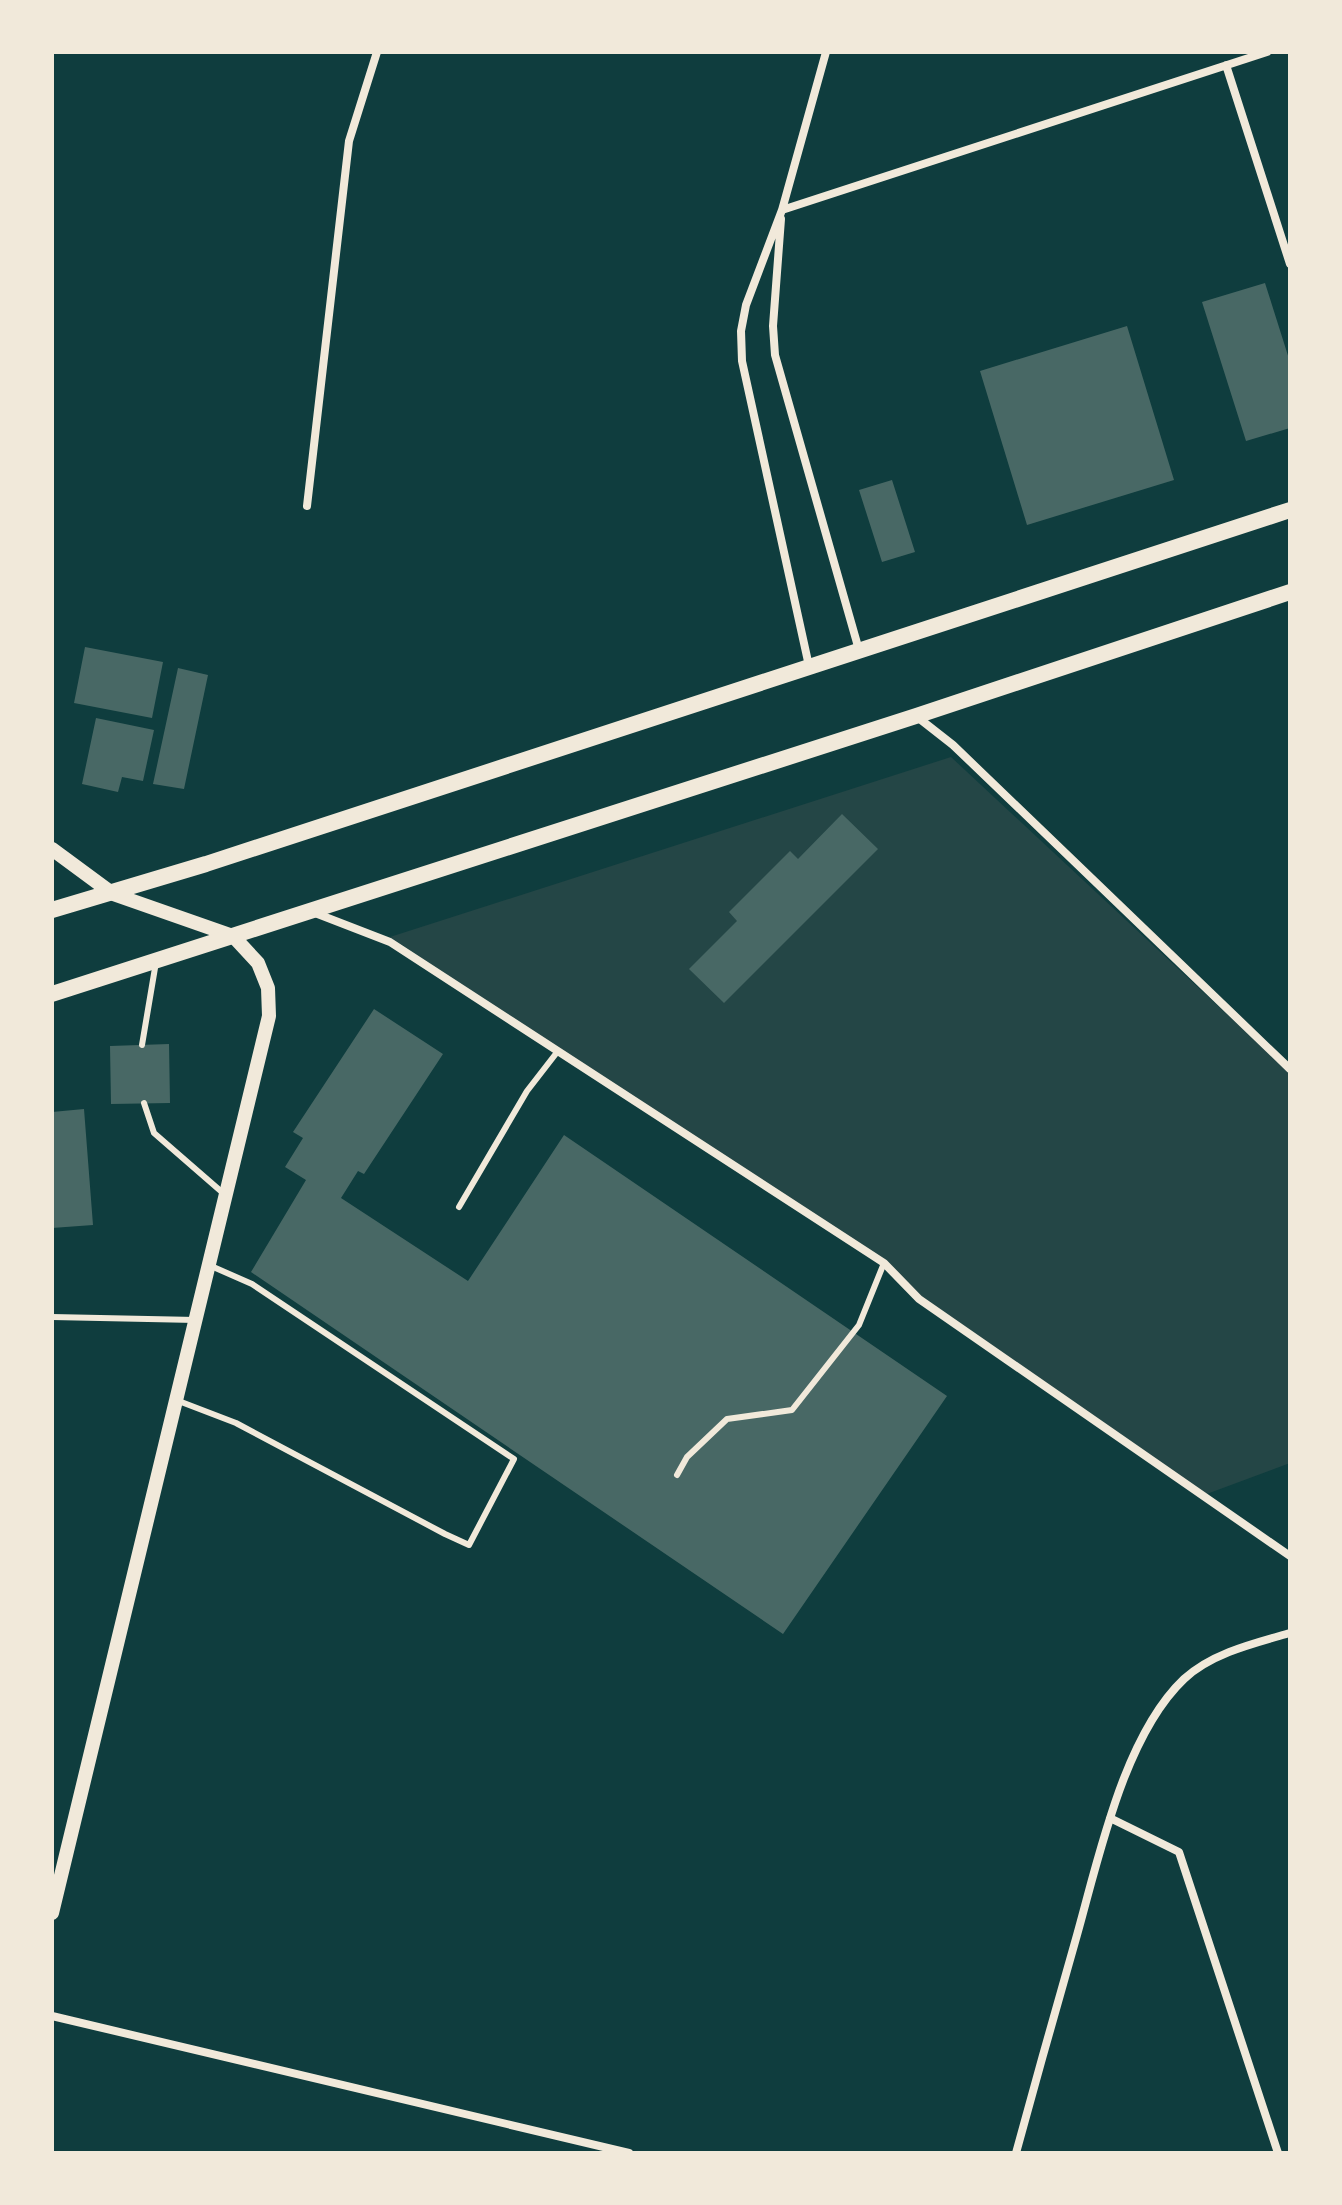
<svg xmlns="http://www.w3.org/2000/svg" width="1342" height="2205" viewBox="0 0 1342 2205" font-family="'DejaVu Sans',sans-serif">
  <rect width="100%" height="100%" fill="#0f3d3e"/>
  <!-- green -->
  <path fill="#244646" d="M951 757 1290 1073V1463L1204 1495 920 1298 884 1263 390 937Z"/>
  <!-- building -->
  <path fill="#486865" d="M1265 283 1290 362V428L1246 441 1202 302Z
    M1127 326 1174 480 1027 525 980 371Z
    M892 480 915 552 882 562 859 490Z
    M85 647 163 662 152 718 74 703Z
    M178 668 208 675 184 789 153 784Z
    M96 718 154 730 143 781 122 777 118 792 82 784Z
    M842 814 878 849 724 1003 689 969 737 921 729 912 790 851 798 859Z
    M374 1009 443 1054 364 1174 358 1171 341 1198 468 1281 564 1135 947 1396 783 1634 251 1272 306 1180 285 1167 303 1138 293 1132Z
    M169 1044 170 1103 111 1104 110 1046Z
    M84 1109 93 1225 52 1228V1112Z"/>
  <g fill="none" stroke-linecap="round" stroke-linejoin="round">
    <!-- service -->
    <path stroke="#f1e9da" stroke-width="6" d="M142 1045 156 962
      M144 1103 154 1133 223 1193
      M459 1207 527 1091 558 1051
      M52 1317 196 1320
      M176 1400 236 1423 445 1534 469 1545 514 1459 252 1284 211 1266
      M677 1475 687 1457 727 1419 792 1410 859 1325 884 1263"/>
    <!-- minor -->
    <path stroke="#f1e9da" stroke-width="8" d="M1226 65 1290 264
      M782 210 1267 52
      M781 219 773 326 775 355 859 650
      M307 506 349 141 377 52
      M809 666 742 361 741 331 746 305 782 210 826 52
      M916 716 953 745 1290 1069
      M315 913 390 942 884 1263 919 1299 1290 1556
      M1110 1818 1179 1852 1278 2153
      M52 2016 629 2153
      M1016 2153C1036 2080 1056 2008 1077 1935 1099 1857 1124 1736 1184 1679 1212 1653 1255 1643 1290 1633"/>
    <!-- tertiary -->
    <path stroke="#f1e9da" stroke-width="14" d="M52 849 113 894 233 936 258 963 268 988 269 1016 52 1913"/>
    <!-- secondary -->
    <path stroke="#f1e9da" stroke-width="16" d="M52 910 206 864 1290 510
      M52 994 916 716 1290 592"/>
  </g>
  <!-- border -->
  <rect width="1342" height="2205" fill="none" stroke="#f1e9da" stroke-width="108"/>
</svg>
